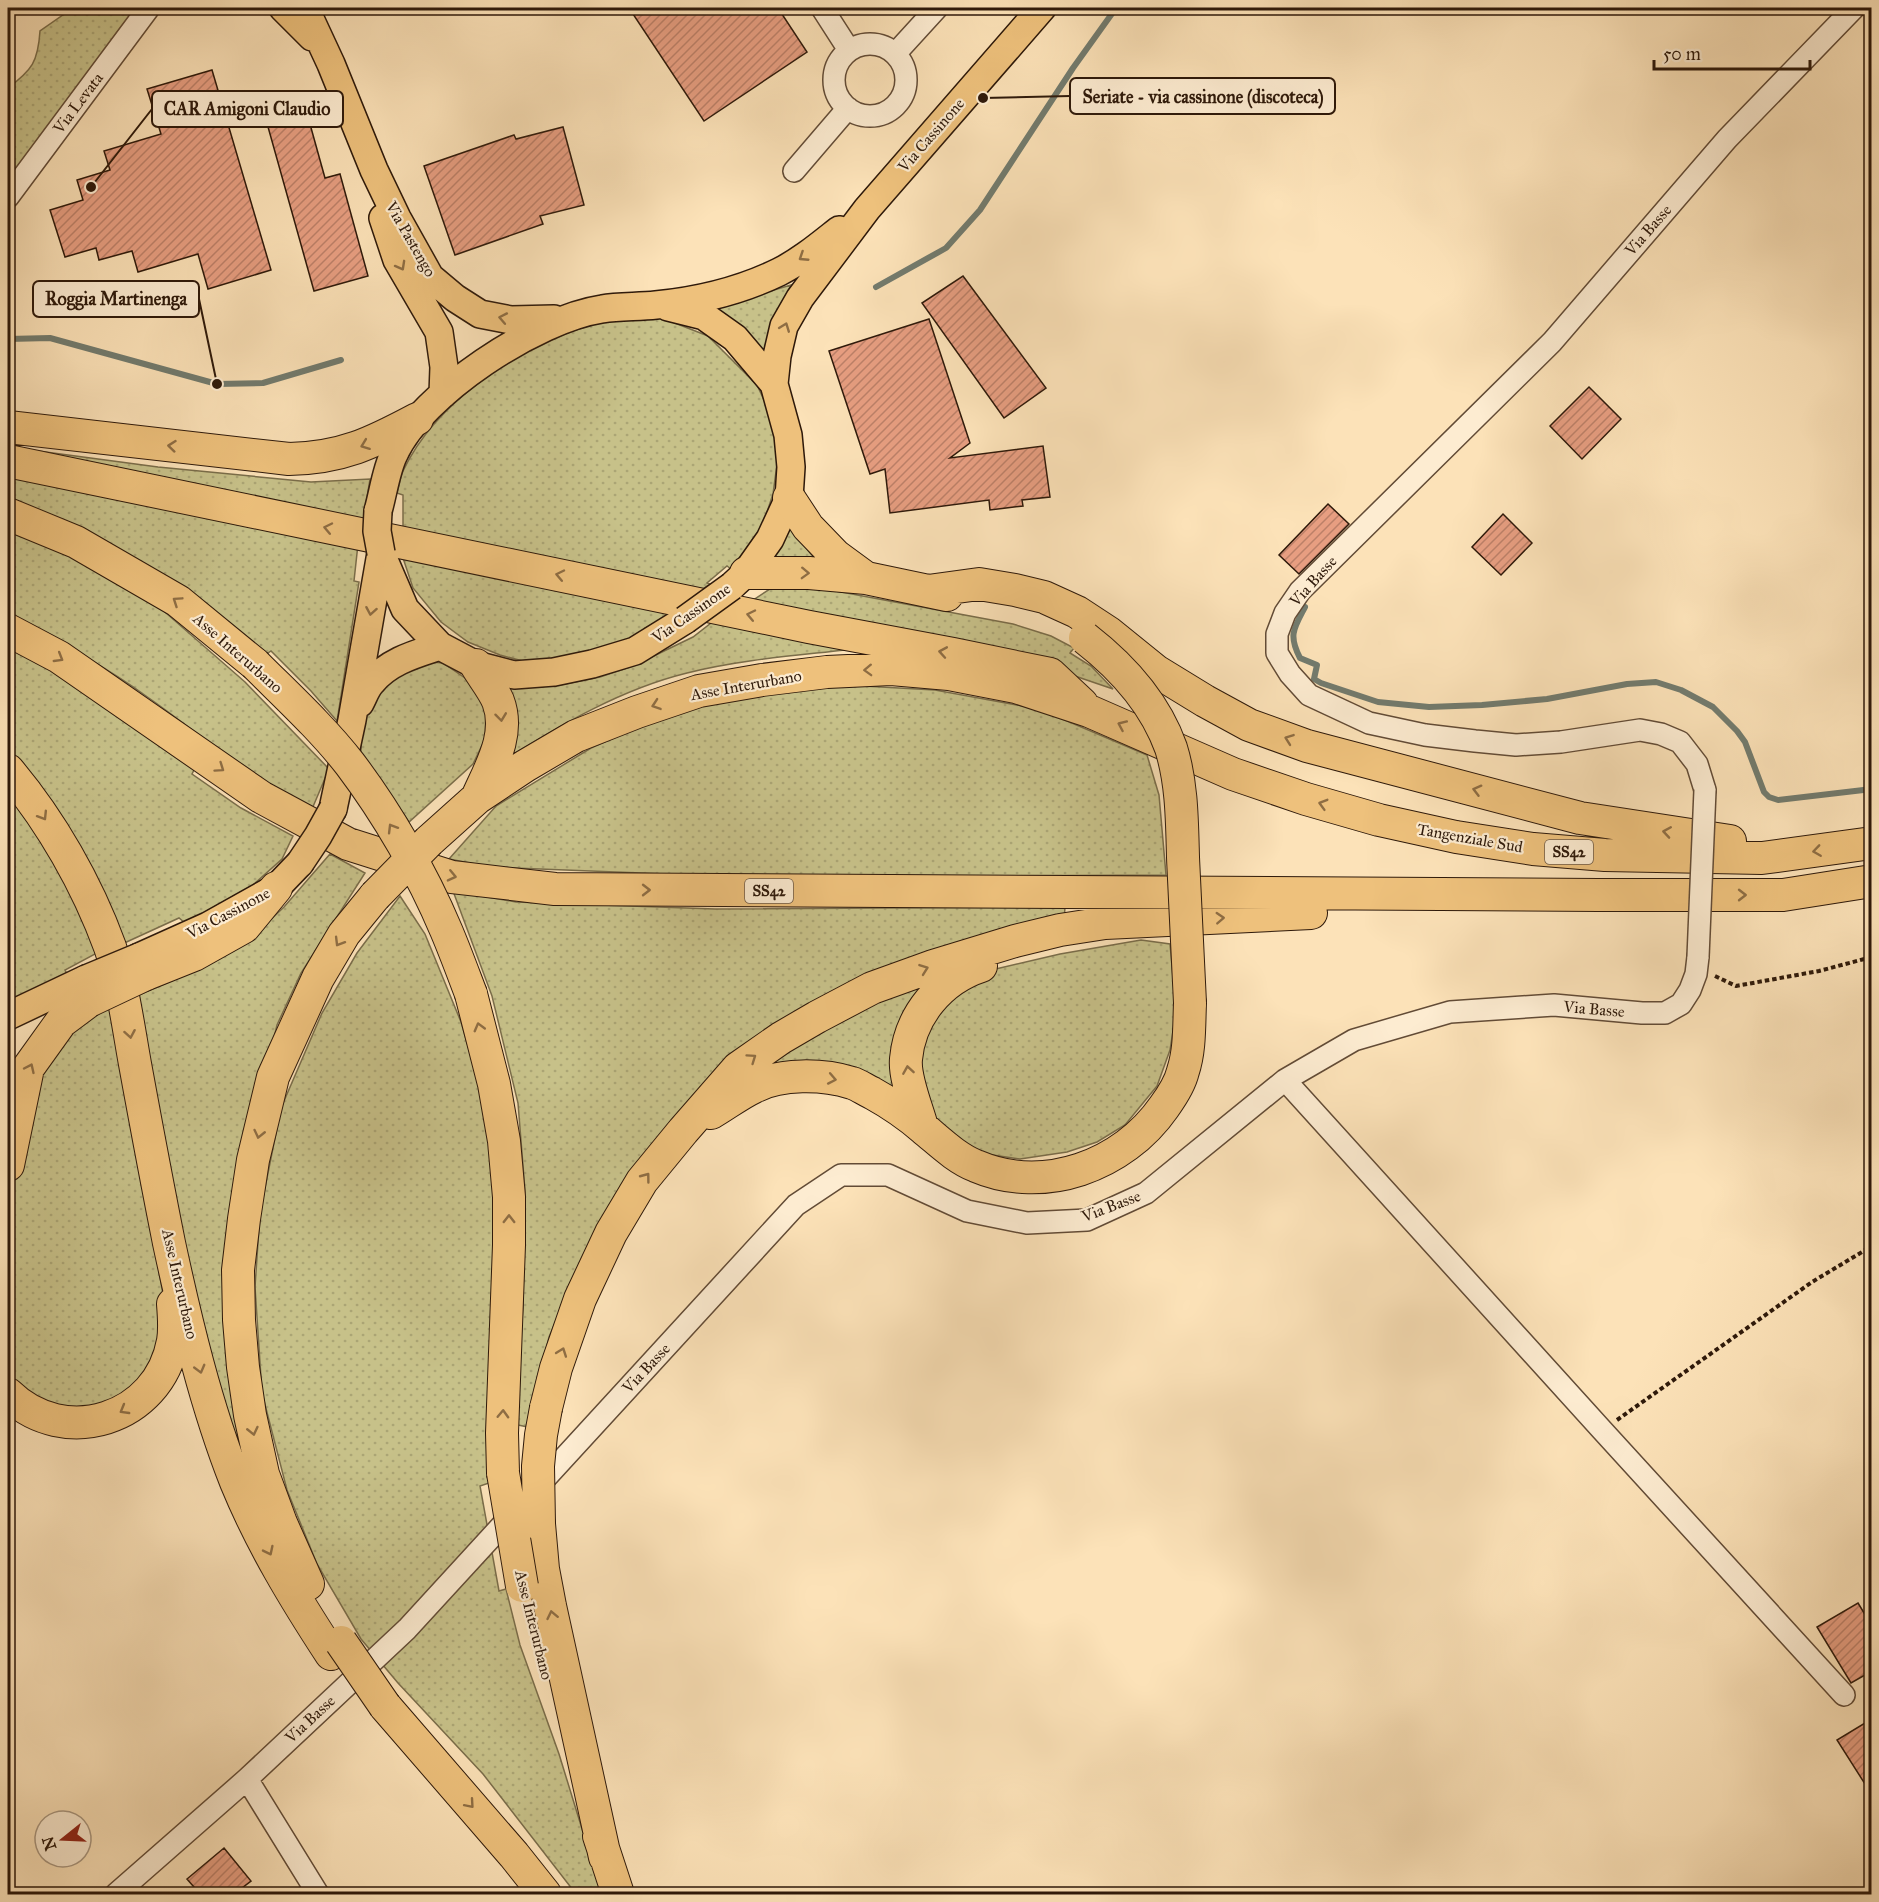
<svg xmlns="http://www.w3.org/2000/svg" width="1879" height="1902" viewBox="0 0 1879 1902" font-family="'IM FELL Great Primer',serif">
  <defs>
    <pattern id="grass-dots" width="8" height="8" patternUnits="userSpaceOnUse" patternTransform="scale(1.5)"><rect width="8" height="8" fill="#c7c189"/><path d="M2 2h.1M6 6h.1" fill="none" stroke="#aba575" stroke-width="1.8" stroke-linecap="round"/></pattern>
    <pattern id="building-hatch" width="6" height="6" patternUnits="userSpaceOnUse" patternTransform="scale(1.5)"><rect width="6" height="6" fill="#e79e81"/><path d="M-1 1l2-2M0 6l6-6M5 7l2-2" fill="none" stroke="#bc8068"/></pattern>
  </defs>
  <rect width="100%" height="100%" fill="#fce2b8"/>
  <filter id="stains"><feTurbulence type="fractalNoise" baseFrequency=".00333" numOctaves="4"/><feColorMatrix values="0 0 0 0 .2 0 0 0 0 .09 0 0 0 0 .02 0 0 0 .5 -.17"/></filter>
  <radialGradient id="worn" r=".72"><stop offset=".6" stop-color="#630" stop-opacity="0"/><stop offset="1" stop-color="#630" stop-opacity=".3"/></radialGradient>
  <!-- grass -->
  <path fill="url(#grass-dots)" stroke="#7a6d4a" stroke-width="1.5" d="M73 8H143L8 184V88C32 70 38 62 40 31Z
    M791 285 771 324 765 352 738 327 710 309Z
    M657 316 708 336 757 385 770 413 777 439V464L773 494 763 524 753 543 731 569 727 566 707 583 710 584 700 591 403 530V495L397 493C399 486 400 478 403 471 436 401 521 345 594 324 613 318 637 318 657 316Z
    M8 447 158 467 311 482 370 479 363 522Z
    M8 471 358 544 354 581 359 582 337 721 311 691 271 651 265 655 8 501Z
    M791 511C798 536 801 545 820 564L762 566Z
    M8 529 69 552 158 606 245 682 329 769 312 809C251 780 201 734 146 696 103 665 55 639 8 616Z
    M402 555 673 613 645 628 649 631 601 652 530 663 500 655 468 642 441 622 413 588Z
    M793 583 1013 624 1051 636 1074 648 1070 653 1091 666 1113 689 1028 660 747 604 773 587Z
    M720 616 858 646 845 650C792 656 739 660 687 673 622 689 562 724 506 759L503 687 560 685 600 677 633 666 693 637Z
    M8 642 61 669 195 768 192 774 241 808 293 836 282 859 243 894 185 923 179 918 120 945 8 757Z
    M421 661 443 663 465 678 478 692 486 712 485 739 473 764 409 822 361 753V731L375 683Z
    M827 684 935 690 1039 709 1147 755 1159 795 1166 875 743 877 491 867 449 859 496 806 591 748 680 709Z
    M12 796 65 872 97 953 65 970 67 974 8 1003V852L12 825 8 799Z
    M330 854 365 873 301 973 277 1025 267 1067 238 1427 242 1452 234 1451 209 1380 153 1089 139 995 174 980 178 974 251 938 284 907Z
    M453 891 516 902 715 909 1065 907 1064 922 786 1018 591 1239 549 1337 528 1427 513 1424 523 1308 525 1191 518 1103 492 996Z
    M400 896 425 934 461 1022 479 1084 492 1162 497 1253 492 1482 480 1486 499 1591 506 1589 520 1645 559 1754 602 1894H576L483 1774 398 1683 361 1639 317 1564 287 1490 262 1393 255 1287 260 1213 281 1108 322 1013 357 953Z
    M1141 940 1170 944 1176 1012 1170 1050 1157 1086 1125 1125 1097 1142 1067 1152 1020 1159 979 1153 943 1132 927 1106 916 1064 940 998 983 972 1060 954Z
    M930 983 899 1099 773 1075 760 1061 827 1019Z
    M116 1006 125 1078 164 1300 167 1330 138 1391 75 1414 29 1398 8 1378V1198L13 1167 36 1078 54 1042 94 1013Z"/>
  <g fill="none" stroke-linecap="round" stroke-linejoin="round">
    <!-- stream -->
    <path stroke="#727b6e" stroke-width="6" d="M876 287 946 248 980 210 1073 68 1116 8
      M8 339 50 338 217 384 263 383 341 360
      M1305 607C1294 628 1288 635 1300 658L1317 665 1314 679 1321 683 1378 702 1429 707 1482 705 1547 699 1627 684 1656 682 1681 690 1713 707 1737 731 1745 742 1764 792 1769 797 1778 800 1872 789"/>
  </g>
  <!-- building -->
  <path fill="url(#building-hatch)" stroke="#2e190a" stroke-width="1.5" d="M629 8H778L807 52 704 121Z
    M212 70 271 270 208 289 198 254 138 272 132 251 99 260 96 248 65 257 50 210 83 200 77 180 110 170 104 151 161 134 147 89Z
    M303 99 325 178 340 174 368 276 314 291 263 109Z
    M563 127 584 205 540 216 543 224 455 255 424 166 514 135 516 139Z
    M963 276 1046 388 1004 418 922 303Z
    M929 319 970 443 950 458 1043 446 1050 497 1022 500 1023 506 990 510 989 500 890 513 885 469 870 474 829 351Z
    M1589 387 1621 419 1582 459 1550 426Z
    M1328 504 1349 524 1299 574 1279 555Z
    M1503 514 1532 543 1501 575 1472 547Z
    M1858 1603 1872 1626V1671L1851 1683 1817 1627Z
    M1865 1723 1872 1734V1795L1837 1740Z
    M224 1848 251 1881 234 1894H200L187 1879Z"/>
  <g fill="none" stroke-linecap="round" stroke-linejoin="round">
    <defs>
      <path id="minor" d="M822 8 849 50
        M834 80a36 36 0 1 1 72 0a36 36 0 1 1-72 0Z
        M895 54 937 8
        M794 171 848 108
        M8 197 148 9
        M1705 790 1697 764 1680 742 1661 734 1640 730 1561 742 1516 745 1475 741 1425 735 1369 723 1309 695 1290 674 1277 653V634L1285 613 1300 591 1552 342 1727 139 1854 8
        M1285 1080 1602 1430 1844 1695
        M247 1779 318 1894
        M116 1894 247 1779 407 1629 796 1205 841 1175H888L967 1211 1027 1223 1087 1220 1146 1193 1285 1080 1354 1040 1450 1012 1554 1005 1642 1013H1665L1681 1004 1690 990 1696 974 1698 957"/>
      <path id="major" d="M283 8 312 37
        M305 8 331 64 374 170 397 218 430 277 455 298 480 314 511 320 554 319
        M383 218 397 260 439 332 444 367 443 394
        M668 307 704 316 735 338 774 384
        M378 511C383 494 386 470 394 454 422 393 536 319 602 309 619 306 638 307 656 305 697 301 742 290 779 272 801 261 820 245 839 230
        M381 553 405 609 440 646 476 665 514 675 554 672 592 664 635 651 685 620
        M734 584 746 573 770 539 789 498 791 467 788 435 774 384 777 356 784 326 800 298 867 209 1042 8
        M360 703C364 696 366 688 372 682 389 661 416 654 440 646
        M333 809 352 720 381 553
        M139 957 208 926 276 888 300 863
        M8 1016 86 979"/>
      <path id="highway" d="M8 427 289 459C342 458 372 443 417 419
        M8 461 809 627 953 654 1050 674 1082 704
        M789 498 808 527 836 556 866 578
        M8 514 76 542 178 601 255 664
        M746 573H809L866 578 947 595
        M928 591 979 584 1015 590 1044 597 1077 612 1109 633 1156 671 1205 701 1249 725 1307 746 1580 818 1730 841
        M8 630 59 657 261 797 348 844 452 877 555 889 1599 895H1783L1872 881
        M476 665C483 677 493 689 498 701 511 735 490 768 477 798
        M8 770C51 821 87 884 110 947 123 985 128 1025 135 1064 146 1124 157 1183 169 1243 186 1322 206 1406 236 1482 261 1543 295 1599 331 1654
        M429 841 477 798 525 766 576 736 637 712 699 691 762 680 827 672 891 669 949 674 1016 687 1089 711 1233 774 1306 799 1379 820 1456 837 1533 849 1605 855 1762 858 1872 843
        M144 975 194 955 244 927 276 888
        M471 994 494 1084 504 1141 509 1197V1245L502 1433 503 1473
        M711 1113C725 1105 739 1094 754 1087 781 1073 823 1074 852 1083 859 1085 865 1090 872 1093 890 1103 908 1115 924 1129 940 1142 956 1158 976 1166 1044 1195 1123 1166 1164 1107 1172 1096 1180 1084 1183 1071 1190 1050 1189 1026 1190 1003
        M922 1127C917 1108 904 1078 906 1059 910 1015 941 979 981 966
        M8 1165 28 1068 61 1022 89 1001
        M8 1394C64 1449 159 1420 173 1341 175 1329 174 1316 173 1304
        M546 1408 556 1368 580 1299 611 1233 642 1181 683 1131 738 1068 781 1038 817 1017 872 988 933 966 1015 941 1060 930 1105 923 1311 913
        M539 1524 543 1569 550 1606 605 1857
        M308 1584 281 1523 263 1474 250 1415 243 1367 239 1320 238 1270 244 1219 253 1160 273 1077 318 978 344 934 375 896
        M385 1706 514 1855 545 1894
        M599 1836 618 1894"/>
    </defs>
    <!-- minor casing -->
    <use href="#minor" stroke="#624b36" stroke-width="24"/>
    <!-- major casing -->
    <use href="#major" stroke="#2e190a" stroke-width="30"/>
    <!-- highway casing -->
    <use href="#highway" stroke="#2e190a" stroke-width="34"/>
    <!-- path -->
    <path stroke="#2e190a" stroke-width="4" stroke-dasharray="4.5 3" stroke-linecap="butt" d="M1715 976 1736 986 1819 971 1872 957
      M1617 1420 1812 1282 1872 1246"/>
    <!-- minor -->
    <use href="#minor" stroke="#fdecd1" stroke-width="21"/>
    <!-- major -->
    <use href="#major" stroke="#eec17c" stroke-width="27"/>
    <!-- highway -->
    <use href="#highway" stroke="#eec17c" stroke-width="32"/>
    <defs>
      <path id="minor-bridge" d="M1698 957 1705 790"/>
      <path id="major-bridge" d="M378 511 377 531 381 553
        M685 620 732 586
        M300 863 318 836 333 809
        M86 979 139 957"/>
      <path id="highway-bridge" d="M1085 638C1121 666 1155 703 1171 748 1182 783 1182 821 1183 857 1185 906 1188 955 1190 1003
        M255 664C287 696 322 728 350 764 387 813 422 873 446 930 455 951 463 973 471 994
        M375 896 429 841
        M89 1001 144 975
        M503 1473 522 1586
        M539 1524 538 1466 541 1435 546 1408
        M341 1642 385 1706"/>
    </defs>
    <!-- minor-bridge casing -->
    <use href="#minor-bridge" stroke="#624b36" stroke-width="24" stroke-linecap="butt"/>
    <!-- major-bridge casing -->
    <use href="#major-bridge" stroke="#2e190a" stroke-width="30" stroke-linecap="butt"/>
    <!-- highway-bridge casing -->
    <use href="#highway-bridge" stroke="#2e190a" stroke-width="34" stroke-linecap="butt"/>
    <!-- minor-bridge -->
    <use href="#minor-bridge" stroke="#fdecd1" stroke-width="21"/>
    <!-- major-bridge -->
    <use href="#major-bridge" stroke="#eec17c" stroke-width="27"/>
    <!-- highway-bridge -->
    <use href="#highway-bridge" stroke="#eec17c" stroke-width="32"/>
  </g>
  <!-- one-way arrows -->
  <defs><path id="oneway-chevron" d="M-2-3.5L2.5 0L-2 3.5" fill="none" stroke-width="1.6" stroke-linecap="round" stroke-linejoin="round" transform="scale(1.5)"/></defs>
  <g stroke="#8e6d43">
    <use href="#oneway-chevron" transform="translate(803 257) rotate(147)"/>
    <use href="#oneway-chevron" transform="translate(401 266) rotate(61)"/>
    <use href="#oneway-chevron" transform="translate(503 318) rotate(-169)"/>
    <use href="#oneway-chevron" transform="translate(785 327) rotate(-69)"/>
    <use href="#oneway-chevron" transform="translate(365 445) rotate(159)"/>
    <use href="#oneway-chevron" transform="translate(172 446) rotate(-174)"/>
    <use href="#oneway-chevron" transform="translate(328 528) rotate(-168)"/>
    <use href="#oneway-chevron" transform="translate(805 573) rotate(2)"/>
    <use href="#oneway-chevron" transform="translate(560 575) rotate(-168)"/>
    <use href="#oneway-chevron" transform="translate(177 601) rotate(-146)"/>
    <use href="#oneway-chevron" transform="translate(371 611) rotate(100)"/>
    <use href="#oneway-chevron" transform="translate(751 615) rotate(-168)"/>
    <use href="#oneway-chevron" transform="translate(943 652) rotate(-170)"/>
    <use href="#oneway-chevron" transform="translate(59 658) rotate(31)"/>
    <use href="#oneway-chevron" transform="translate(868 670) rotate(178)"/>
    <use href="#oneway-chevron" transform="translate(656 705) rotate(161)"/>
    <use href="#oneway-chevron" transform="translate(501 717) rotate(83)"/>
    <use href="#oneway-chevron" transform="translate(1122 725) rotate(-156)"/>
    <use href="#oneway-chevron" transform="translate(1289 739) rotate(-160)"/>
    <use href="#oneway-chevron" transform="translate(220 768) rotate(35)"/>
    <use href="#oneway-chevron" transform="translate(1477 790) rotate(-165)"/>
    <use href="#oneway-chevron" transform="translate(1323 804) rotate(-164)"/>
    <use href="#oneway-chevron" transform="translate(43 816) rotate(58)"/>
    <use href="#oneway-chevron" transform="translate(392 828) rotate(-121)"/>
    <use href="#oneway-chevron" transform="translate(1667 832) rotate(-171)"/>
    <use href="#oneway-chevron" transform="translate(1817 851) rotate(172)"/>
    <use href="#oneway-chevron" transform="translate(452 876) rotate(13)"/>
    <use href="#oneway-chevron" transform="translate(646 890)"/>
    <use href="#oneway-chevron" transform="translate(1742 895)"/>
    <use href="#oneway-chevron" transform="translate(1220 918) rotate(-3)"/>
    <use href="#oneway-chevron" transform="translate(339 942) rotate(121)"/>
    <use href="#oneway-chevron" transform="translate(924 969) rotate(-20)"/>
    <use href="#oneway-chevron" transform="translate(479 1027) rotate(-105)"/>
    <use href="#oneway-chevron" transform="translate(130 1034) rotate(80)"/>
    <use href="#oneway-chevron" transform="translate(752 1058) rotate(-35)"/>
    <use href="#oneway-chevron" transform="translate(30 1068) rotate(-65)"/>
    <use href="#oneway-chevron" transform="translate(908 1070) rotate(-99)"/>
    <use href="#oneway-chevron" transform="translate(832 1079) rotate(11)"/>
    <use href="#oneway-chevron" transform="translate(259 1134) rotate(103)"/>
    <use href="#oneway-chevron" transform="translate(646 1177) rotate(-53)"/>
    <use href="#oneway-chevron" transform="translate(509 1219) rotate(-90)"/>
    <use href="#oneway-chevron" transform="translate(562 1352) rotate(-70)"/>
    <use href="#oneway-chevron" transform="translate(200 1369) rotate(75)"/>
    <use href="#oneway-chevron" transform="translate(124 1410) rotate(150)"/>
    <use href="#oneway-chevron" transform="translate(503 1414) rotate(-88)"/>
    <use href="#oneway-chevron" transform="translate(253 1431) rotate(77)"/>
    <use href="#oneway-chevron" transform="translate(269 1551) rotate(64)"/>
    <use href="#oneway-chevron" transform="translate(552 1615) rotate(-102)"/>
    <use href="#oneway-chevron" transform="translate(470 1804) rotate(49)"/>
  </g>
  <g text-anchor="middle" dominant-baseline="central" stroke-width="4.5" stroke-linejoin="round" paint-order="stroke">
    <!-- shield labels -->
    <g fill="#fdecd1" stroke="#6c5846" stroke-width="1.5">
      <rect x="1545" y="840" width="48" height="24" rx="4.5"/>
      <rect x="745" y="879" width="48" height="24" rx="4.5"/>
    </g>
    <g font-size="15" font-weight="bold" fill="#2e190a">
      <text x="1569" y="852">SS42</text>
      <text x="769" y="891">SS42</text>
    </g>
    <!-- street labels -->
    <g font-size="16" fill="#2e190a" stroke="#fdecd1">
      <text transform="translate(78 103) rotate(-53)">Via Levata</text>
      <text transform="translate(931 135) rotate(-49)">Via Cassinone</text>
      <text transform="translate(1648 230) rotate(-49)">Via Basse</text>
      <text transform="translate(411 239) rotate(60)">Via Pastengo</text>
      <text transform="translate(1313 581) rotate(-48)">Via Basse</text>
      <text transform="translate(691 613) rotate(-35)">Via Cassinone</text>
      <text transform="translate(238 653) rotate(41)">Asse Interurbano</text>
      <text transform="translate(746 685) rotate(-10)">Asse Interurbano</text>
      <text transform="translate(1470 838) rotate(10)">Tangenziale Sud</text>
      <text transform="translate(228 913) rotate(-28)">Via Cassinone</text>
      <text transform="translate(1594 1009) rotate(5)">Via Basse</text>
      <text transform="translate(1111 1206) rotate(-21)">Via Basse</text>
      <text transform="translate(180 1284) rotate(77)">Asse Interurbano</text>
      <text transform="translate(646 1368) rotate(-47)">Via Basse</text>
      <text transform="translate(534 1625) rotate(76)">Asse Interurbano</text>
      <text transform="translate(310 1719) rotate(-43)">Via Basse</text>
    </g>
  </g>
  <!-- callouts -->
  <path fill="none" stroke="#2e190a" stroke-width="2" d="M983 98L1070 96M91 187L152 109M217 384L199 299"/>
  <g fill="#2e190a" stroke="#fdecd1" stroke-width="2">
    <circle cx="983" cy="98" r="6"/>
    <circle cx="91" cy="187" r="6"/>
    <circle cx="217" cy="384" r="6"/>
  </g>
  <g fill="#fdecd1" stroke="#2e190a" stroke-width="2">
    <rect x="1070" y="78" width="265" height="36" rx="6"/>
    <rect x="152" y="91" width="191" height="36" rx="6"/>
    <rect x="33" y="281" width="166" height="36" rx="6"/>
  </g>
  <g font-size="18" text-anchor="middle" font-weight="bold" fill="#2e190a">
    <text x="1203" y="103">Seriate - via cassinone (discoteca)</text>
    <text x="247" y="115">CAR Amigoni Claudio</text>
    <text x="116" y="305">Roggia Martinenga</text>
  </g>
  <!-- margin -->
  <rect width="1879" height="1902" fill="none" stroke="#fce2b8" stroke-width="30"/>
  <rect x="9" y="9" width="1861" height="1884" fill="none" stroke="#2e190a" stroke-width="3"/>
  <rect x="15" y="15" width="1849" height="1872" fill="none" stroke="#2e190a" stroke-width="1.5"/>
  <!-- north arrow -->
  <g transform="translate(63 1839) rotate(252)"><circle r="28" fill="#fdecd1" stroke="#aa9881" stroke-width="1.5"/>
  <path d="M0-4.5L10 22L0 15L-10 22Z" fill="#8f2418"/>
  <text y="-9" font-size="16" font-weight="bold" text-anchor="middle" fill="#2e190a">N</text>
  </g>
  <!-- scale -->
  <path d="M1654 60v9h156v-9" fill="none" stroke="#2e190a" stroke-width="3"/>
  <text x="1663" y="60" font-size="18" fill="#2e190a" stroke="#fdecd1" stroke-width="4.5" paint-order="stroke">50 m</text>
  <rect width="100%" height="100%" filter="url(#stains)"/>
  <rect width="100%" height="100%" fill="url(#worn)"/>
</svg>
